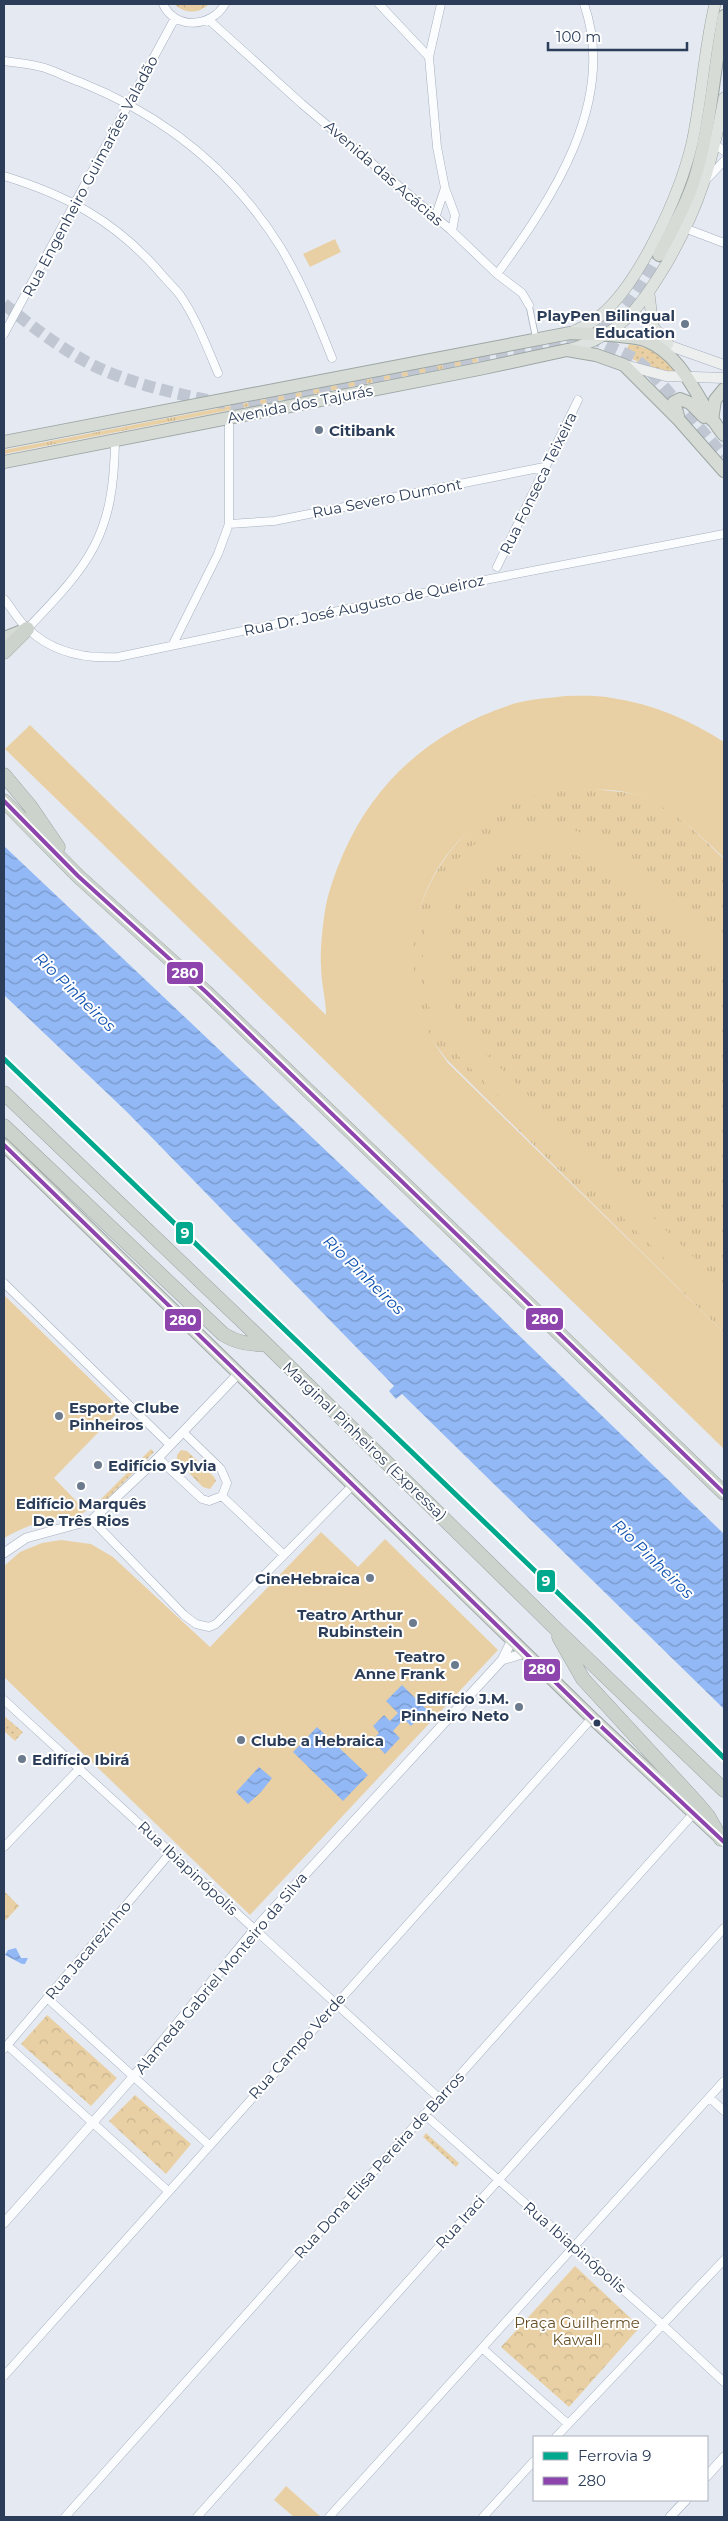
<svg xmlns="http://www.w3.org/2000/svg" width="728" height="2521" viewBox="0 0 728 2521" font-family="Montserrat,sans-serif">
  <defs>
    <pattern id="grass-tufts" width="24" height="20" patternUnits="userSpaceOnUse" patternTransform="scale(1.25)"><rect width="24" height="20" fill="#e9d0a4"/><path d="M3 7l-1-3M5 7V3M7 7l1-3M15 17l-1-3M17 17v-4M19 17l1-3" fill="none" stroke="#c8b48f"/></pattern>
    <pattern id="park-crowns" width="20" height="18" patternUnits="userSpaceOnUse" patternTransform="scale(1.25)"><rect width="20" height="18" fill="#e9d0a4"/><path d="M2 6a3 3 0 1 1 6 0M12 15a3 3 0 1 1 6 0" fill="none" stroke="#c8b48f"/></pattern>
    <pattern id="garden-dots" width="8" height="8" patternUnits="userSpaceOnUse" patternTransform="scale(1.25)"><rect width="8" height="8" fill="#e9d0a4"/><path d="M2 2h.1M6 6h.1" fill="none" stroke="#c8b48f" stroke-width="1.8" stroke-linecap="round"/></pattern>
    <pattern id="water-waves" width="16" height="10" patternUnits="userSpaceOnUse" patternTransform="scale(1.25)"><rect width="16" height="10" fill="#92b8f5"/><path d="M0 5q4-4 8 0t8 0" fill="none" stroke="#7797c9"/></pattern>
  </defs>
  <rect width="100%" height="100%" fill="#e5eaf2"/>
  <!-- grass -->
  <path fill="url(#grass-tufts)" d="M477 358 478 362 4 454V450Z
    M595 789C608 791 621 791 634 794 670 804 698 834 724 859V1333L447 1060C440 1050 431 1040 426 1028 388 944 430 839 513 801 539 790 567 790 595 789Z"/>
  <!-- park -->
  <path fill="url(#park-crowns)" d="M174 4H209C199 14 185 14 174 4Z
    M181 1450 187 1451 214 1477 216 1481 210 1489 203 1487 177 1461V1455Z
    M4 1891 19 1906 4 1922Z
    M47 2015 117 2078 91 2106 21 2044Z
    M135 2095 191 2144 166 2174 109 2121Z
    M575 2266 640 2327 569 2407 501 2347Z"/>
  <!-- garden -->
  <path fill="url(#garden-dots)" d="M629 344C649 346 666 358 679 373L651 369 625 355Z
    M151 1449 154 1452 95 1511 92 1508Z
    M4 1716 23 1732 15 1741 4 1731Z
    M426 2133 459 2163 456 2167 423 2137Z"/>
  <!-- pitch -->
  <path fill="#e9d0a4" d="M335 239 341 252 310 267 303 254Z
    M565 696C580 696 597 695 612 698 653 704 690 720 724 742V858C699 834 673 809 640 796 620 789 597 789 576 790 477 792 406 874 414 973 415 991 419 1015 428 1031 433 1042 441 1053 448 1063L724 1333V1449L5 749 30 725 326 1015C326 999 321 983 321 966 320 950 322 933 324 917 327 894 335 873 344 852 377 777 438 727 516 703 532 699 549 698 565 696Z
    M527 824C537 825 551 823 561 826 617 841 678 899 724 936V965C696 943 668 921 640 900 614 880 589 856 557 848 535 842 510 850 492 862 441 895 436 963 458 1015 463 1026 472 1037 479 1047L724 1287V1317L462 1060C447 1041 435 1024 427 1001 424 994 425 986 424 979 419 935 429 887 462 855 479 837 504 831 527 824Z
    M4 1295 121 1409 54 1478 86 1511C71 1521 64 1516 48 1520 32 1524 18 1530 4 1538Z
    M321 1532 358 1567 385 1539 498 1650 250 1915 4 1677V1566L20 1552 42 1543 61 1540 91 1544 113 1557 210 1647Z
    M286 2486 321 2517H294L274 2500Z"/>
  <!-- water -->
  <path fill="url(#water-waves)" d="M4 846 431 1250 724 1534V1709L402 1394 396 1399 389 1391 394 1386 127 1112 4 995Z
    M402 1685 427 1710 411 1726 404 1719 393 1731 400 1738 385 1754 372 1740 379 1733 373 1726 384 1715 390 1721 398 1713 386 1701Z
    M317 1727 368 1775 343 1801 293 1752Z
    M259 1767 272 1778 261 1792 248 1804 236 1792Z
    M16 1948 21 1958H28L25 1964H22L5 1955 8 1950Z"/>
  <g fill="none" stroke-linecap="round" stroke-linejoin="round">
    <!-- trunk-tunnel -->
    <path stroke="#c0c7d3" stroke-width="12" stroke-dasharray="12 6" stroke-linecap="butt" d="M4 304C30 325 56 345 85 361 125 384 202 401 247 406L551 347C564 344 578 342 589 337 622 323 643 284 659 255
      M590 337 634 358 651 372 724 456"/>
    <defs>
      <path id="pedestrian" d="M529 305 536 339"/>
      <path id="minor" d="M163 4C175 30 211 28 225 4
        M379 4 429 57
        M441 4 429 57 437 147 445 188 455 215 452 231
        M209 20 302 104 452 231 497 274 522 293 529 305
        M4 61C17 63 32 64 45 68 57 72 68 78 80 82 165 116 232 169 281 248 302 283 317 320 332 358
        M716 145 724 151
        M4 176C66 195 113 220 157 269 164 278 173 286 180 295 196 318 207 347 218 373
        M706 180 724 161
        M435 218 445 188
        M687 229 724 243
        M497 274C552 199 618 101 584 4
        M4 334 175 18
        M229 524 274 521 544 467
        M497 567 578 400
        M4 599C12 608 18 621 28 629 53 653 85 659 118 657L490 579 724 534
        M27 629C91 563 114 535 115 440
        M173 644 218 554 229 524V418
        M4 1283 170 1445
        M158 1458 202 1499 209 1501 222 1496 227 1483 221 1469 183 1432
        M222 1496 284 1555
        M92 1520 184 1615 196 1624 209 1627 216 1624 354 1484
        M4 1700 439 2098
        M4 1847 80 1768
        M47 1998 209 2145
        M7 2045 168 2191
        M4 2049 171 1852
        M710 2098 724 2111
        M424 2114 664 2326 724 2382
        M482 2348 568 2424
        M4 2376 592 1718
        M556 2437 724 2260
        M65 2517 693 1814
        M197 2517 724 1928
        M329 2517 724 2081
        M483 2517 534 2461"/>
      <path id="tertiary" d="M4 1553 26 1538 92 1520 158 1458 238 1374
        M502 1660 525 1653
        M4 2223 133 2077 254 1930 502 1660 512 1640
        M707 2476 724 2457
        M670 2517 686 2500"/>
      <path id="secondary" d="M662 343 724 365
        M625 365 666 376 724 378"/>
      <path id="primary" d="M649 294 653 327 668 344
        M570 333C581 328 591 324 600 316 640 283 680 194 692 143 702 97 704 49 715 4
        M567 350C620 336 640 308 667 263 700 205 712 164 724 98"/>
      <path id="trunk" d="M659 255C673 228 689 200 697 171 711 121 714 68 724 16
        M678 416 674 402 680 399 690 403 704 417
        M712 420 715 400 724 389
        M4 442 570 333C588 334 634 335 647 341 686 357 699 406 724 435
        M4 462 479 369 567 350 596 355 624 365 679 420 724 471
        M4 638 27 629
        M4 1145 592 1718 717 1835"/>
      <path id="motorway" d="M4 652 27 629
        M4 775 30 806 58 847
        M4 801 78 876 206 992 724 1493
        M4 1093 266 1344 553 1626 724 1790
        M4 1126 223 1334C237 1343 250 1345 266 1344
        M559 1637 583 1679 697 1803 708 1816 721 1839"/>
    </defs>
    <!-- pedestrian casing -->
    <use href="#pedestrian" stroke="#a6b0c0" stroke-width="7"/>
    <!-- minor casing -->
    <use href="#minor" stroke="#a6b0c0" stroke-width="9"/>
    <!-- tertiary casing -->
    <use href="#tertiary" stroke="#a6b0c0" stroke-width="10"/>
    <!-- secondary casing -->
    <use href="#secondary" stroke="#a6b0c0" stroke-width="11"/>
    <!-- primary casing -->
    <use href="#primary" stroke="#9ca6a3" stroke-width="12"/>
    <!-- trunk casing -->
    <use href="#trunk" stroke="#9ca6a3" stroke-width="14"/>
    <!-- motorway casing -->
    <use href="#motorway" stroke="#9ca6a3" stroke-width="15"/>
    <!-- pedestrian -->
    <use href="#pedestrian" stroke="#fbfcfd" stroke-width="5.5"/>
    <!-- minor -->
    <use href="#minor" stroke="#fbfcfd" stroke-width="8"/>
    <!-- tertiary -->
    <use href="#tertiary" stroke="#fbfcfd" stroke-width="9"/>
    <!-- secondary -->
    <use href="#secondary" stroke="#edefef" stroke-width="10"/>
    <!-- primary -->
    <use href="#primary" stroke="#dfe3e0" stroke-width="11"/>
    <!-- trunk -->
    <use href="#trunk" stroke="#d6dbd6" stroke-width="12"/>
    <!-- motorway -->
    <use href="#motorway" stroke="#ccd3cd" stroke-width="14"/>
    <defs>
      <path id="bus-1" d="M4 801 78 876 206 992 724 1493
        M4 1145 592 1718 724 1842"/>
    </defs>
    <!-- bus-1 casing -->
    <use href="#bus-1" stroke="#fff" stroke-width="8"/>
    <!-- bus-1 -->
    <use href="#bus-1" stroke="#8e44ad" stroke-width="4"/>
    <defs>
      <path id="rail-1" d="M4 1059 588 1622 724 1758"/>
    </defs>
    <!-- rail-1 casing -->
    <use href="#rail-1" stroke="#fff" stroke-width="9"/>
    <!-- rail-1 -->
    <use href="#rail-1" stroke="#00a88e" stroke-width="5"/>
  </g>
  <!-- markers -->
  <g fill="#6c7a8e" stroke="#fff" stroke-width="2">
    <circle cx="685" cy="324" r="5"/>
    <circle cx="319" cy="430" r="5"/>
    <circle cx="59" cy="1416" r="5"/>
    <circle cx="98" cy="1465" r="5"/>
    <circle cx="81" cy="1486" r="5"/>
    <circle cx="370" cy="1578" r="5"/>
    <circle cx="413" cy="1623" r="5"/>
    <circle cx="455" cy="1665" r="5"/>
    <circle cx="519" cy="1707" r="5"/>
    <circle cx="241" cy="1740" r="5"/>
    <circle cx="22" cy="1759" r="5"/>
  </g>
  <circle fill="#2b3d58" stroke="#fff" stroke-width="2" cx="597" cy="1723" r="4.5"/>
  <g text-anchor="middle" dominant-baseline="central" stroke-width="4" stroke-linejoin="round" paint-order="stroke">
    <!-- street labels -->
    <g font-size="15" fill="#2b3d58" stroke="#fff">
      <text transform="translate(384 173) rotate(41)">Avenida das Acácias</text>
      <text transform="translate(90 176) rotate(-62)">Rua Engenheiro Guimarães Valadão</text>
      <text transform="translate(300 404) rotate(-11)">Avenida dos Tajurás</text>
      <text transform="translate(538 483) rotate(-64)">Rua Fonseca Teixeira</text>
      <text transform="translate(387 498) rotate(-11)">Rua Severo Dumont</text>
      <text transform="translate(364 605) rotate(-12)">Rua Dr. José Augusto de Queiroz</text>
      <text transform="translate(365 1441) rotate(44)">Marginal Pinheiros (Expressa)</text>
      <text transform="translate(188 1868) rotate(43)">Rua Ibiapinópolis</text>
      <text transform="translate(88 1950) rotate(-50)">Rua Jacarezinho</text>
      <text transform="translate(221 1973) rotate(-50)">Alameda Gabriel Monteiro da Silva</text>
      <text transform="translate(297 2046) rotate(-48)">Rua Campo Verde</text>
      <text transform="translate(379 2165) rotate(-48)">Rua Dona Elisa Pereira de Barros</text>
      <text transform="translate(460 2222) rotate(-48)">Rua Iraci</text>
      <text transform="translate(575 2247) rotate(41)">Rua Ibiapinópolis</text>
    </g>
    <!-- poi labels -->
    <g font-size="15" font-weight="bold" fill="#2b3d58" stroke="#fff" text-anchor="end">
      <text x="675" y="315">PlayPen Bilingual<tspan x="675" dy="17">Education</tspan></text>
      <text x="329" y="430" text-anchor="start">Citibank</text>
      <text x="69" y="1407" text-anchor="start">Esporte Clube<tspan x="69" dy="17">Pinheiros</tspan></text>
      <text x="108" y="1465" text-anchor="start">Edifício Sylvia</text>
      <text x="81" y="1503" text-anchor="middle">Edifício Marquês<tspan x="81" dy="17">De Três Rios</tspan></text>
      <text x="360" y="1578">CineHebraica</text>
      <text x="403" y="1614">Teatro Arthur<tspan x="403" dy="17">Rubinstein</tspan></text>
      <text x="445" y="1656">Teatro<tspan x="445" dy="17">Anne Frank</tspan></text>
      <text x="509" y="1698">Edifício J.M.<tspan x="509" dy="17">Pinheiro Neto</tspan></text>
      <text x="251" y="1740" text-anchor="start">Clube a Hebraica</text>
      <text x="32" y="1759" text-anchor="start">Edifício Ibirá</text>
    </g>
    <!-- park labels -->
    <g font-size="15" fill="#674f26" stroke="#fff">
      <text x="577" y="2322">Praça Guilherme<tspan x="577" dy="17">Kawall</tspan></text>
    </g>
    <!-- water labels -->
    <g font-size="16" font-style="italic" fill="#0e50af" stroke="#fff">
      <text transform="translate(75 992) rotate(44)">Rio Pinheiros</text>
      <text transform="translate(364 1275) rotate(44)">Rio Pinheiros</text>
      <text transform="translate(653 1559) rotate(44)">Rio Pinheiros</text>
    </g>
  </g>
  <g stroke="#fff" stroke-width="2">
    <rect x="166" y="961" width="38" height="24" rx="5" fill="#8e44ad"/>
    <rect x="175" y="1221" width="19" height="24" rx="5" fill="#00a88e"/>
    <rect x="525" y="1307" width="39" height="24" rx="5" fill="#8e44ad"/>
    <rect x="164" y="1308" width="38" height="24" rx="5" fill="#8e44ad"/>
    <rect x="536" y="1569" width="20" height="24" rx="5" fill="#00a88e"/>
    <rect x="523" y="1658" width="38" height="24" rx="5" fill="#8e44ad"/>
  </g>
  <g font-size="14" text-anchor="middle" font-weight="bold" fill="#fff">
    <text x="185" y="978">280</text>
    <text x="185" y="1238">9</text>
    <text x="545" y="1324">280</text>
    <text x="183" y="1325">280</text>
    <text x="546" y="1586">9</text>
    <text x="542" y="1674">280</text>
  </g>
  <!-- border -->
  <rect width="728" height="2521" fill="none" stroke="#2b3d58" stroke-width="10"/>
  <!-- legend -->
  <rect x="533" y="2436" width="175" height="65" fill="#ffffff" stroke="#aab1bc"/>
  <rect x="543" y="2452" width="25" height="8" fill="#00a88e" stroke="#aab1bc"/>
  <text x="578" y="2461" font-size="15" fill="#2b3d58">Ferrovia 9</text>
  <rect x="543" y="2477" width="25" height="8" fill="#8e44ad" stroke="#aab1bc"/>
  <text x="578" y="2486" font-size="15" fill="#2b3d58">280</text>
  <!-- scale -->
  <path d="M548 42v8h139v-8" fill="none" stroke="#2b3d58" stroke-width="2.5"/>
  <text x="556" y="42" font-size="15" fill="#2b3d58" stroke="#ffffff" stroke-width="4" paint-order="stroke">100 m</text>
</svg>
